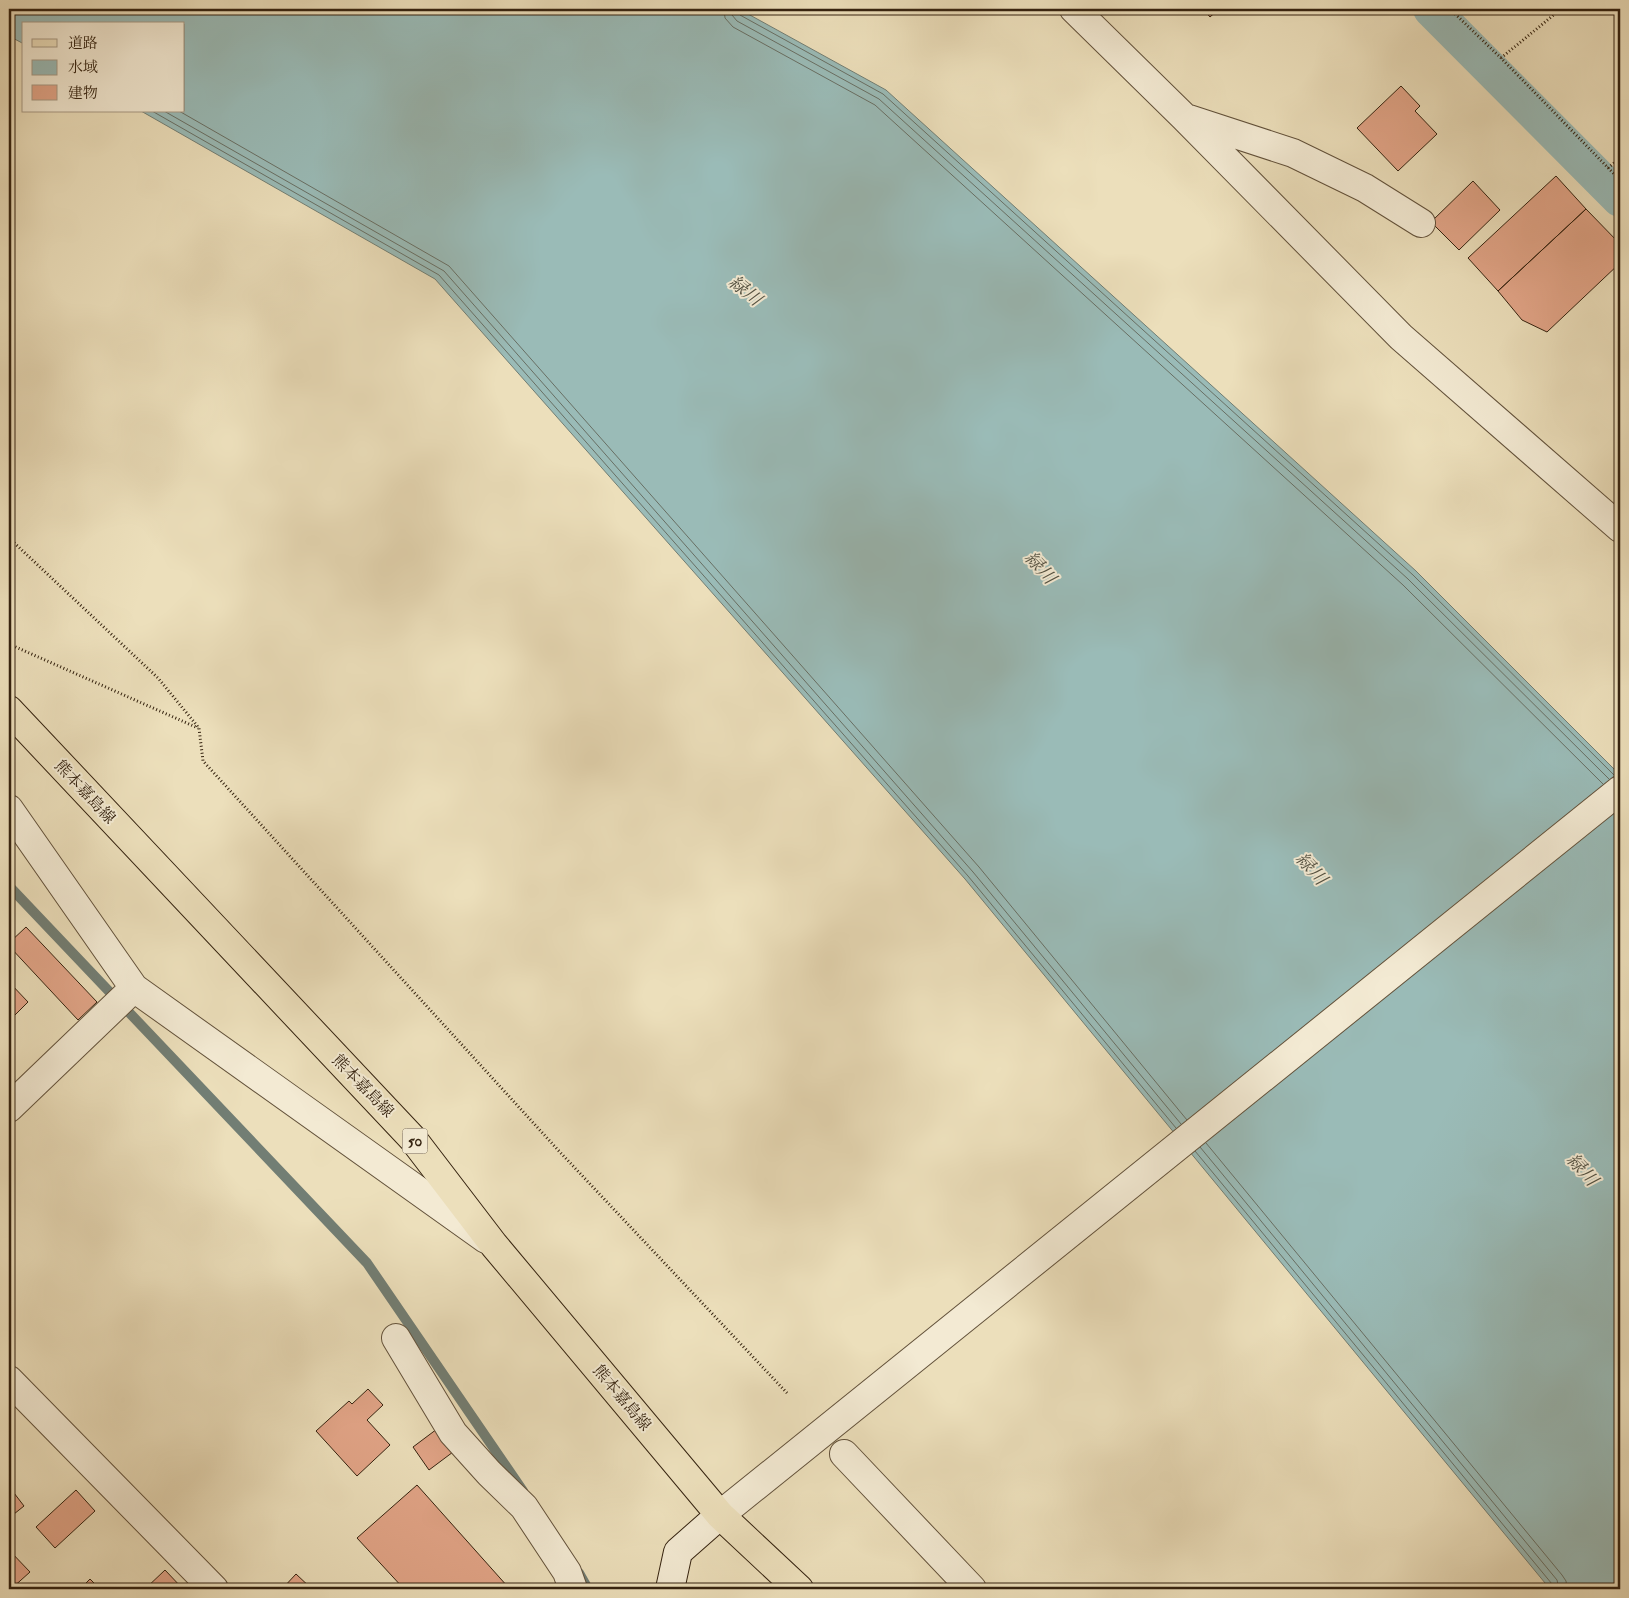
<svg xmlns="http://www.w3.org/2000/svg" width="1629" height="1598" viewBox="0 0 1629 1598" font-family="'IM FELL Double Pica','Noto Serif JP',serif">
  <rect width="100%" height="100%" fill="#ecdfbb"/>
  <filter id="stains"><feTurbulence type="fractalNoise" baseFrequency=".004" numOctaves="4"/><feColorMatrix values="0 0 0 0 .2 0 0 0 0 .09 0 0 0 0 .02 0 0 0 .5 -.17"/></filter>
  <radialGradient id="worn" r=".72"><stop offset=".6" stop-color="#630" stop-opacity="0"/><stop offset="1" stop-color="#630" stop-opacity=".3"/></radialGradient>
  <!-- water -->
  <path fill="#9abbb7" stroke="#727e74" d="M9 9H739L886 90 1416 571 1620 775V1589H1550L965 879 435 279 141 111H184V24H24V44L9 36Z"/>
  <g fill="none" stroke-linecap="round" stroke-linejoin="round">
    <!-- shore -->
    <path stroke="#686f64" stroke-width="1" d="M724 9 725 18 733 27 875 105 1403 585 1603 784
      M731 9 732 15 737 21 879 99 1408 579 1609 779
      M738 9 740 15 883 94 1413 575 1615 776
      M152 111 439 275 968 876 1176 1128
      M164 111 444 271 973 872 1181 1124
      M179 111 449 266 979 867 1187 1120
      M1206 1143 1562 1575 1566 1581 1567 1589
      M1200 1147 1557 1580 1559 1589
      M1195 1151 1552 1584 1553 1589"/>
    <!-- stream -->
    <path stroke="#727e74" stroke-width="10" d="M9 886 367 1263 523 1491
      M579 1573 588 1589"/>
    <!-- canal -->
    <path stroke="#9abbb7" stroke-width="36" d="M1431 9 1620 199"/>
  </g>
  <!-- building -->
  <path fill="#e2a588" stroke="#352310" d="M1203 9H1219L1210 17Z
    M1401 86 1420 106 1415 111 1437 134 1398 171 1357 128Z
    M1556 176 1586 209 1498 291 1468 258Z
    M1473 181 1500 210 1459 250 1431 222Z
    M1586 209 1620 244V263L1547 332 1522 320 1498 291Z
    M26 927 97 1002 78 1020 9 946V943Z
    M9 982 28 1002 9 1021Z
    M368 1389 383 1405 367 1420 390 1445 357 1476 316 1431 349 1401 352 1404Z
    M441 1426 457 1449 429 1470 413 1447Z
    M417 1485 508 1587 506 1589H404L357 1538Z
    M76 1490 95 1511 55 1548 36 1527Z
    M14 1493 24 1506 9 1518V1497Z
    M9 1550 30 1572 11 1589H9Z
    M165 1570 183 1589H145Z
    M296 1574 312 1589H282Z
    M90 1579 100 1589H80Z"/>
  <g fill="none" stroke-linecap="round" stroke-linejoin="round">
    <defs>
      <path id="minor" d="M1074 9 1184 117 1401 337 1620 528
        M1189 119 1293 153 1365 188 1421 223
        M9 809 134 988 486 1239
        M9 1108 134 988
        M396 1338 453 1433 489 1473 524 1507 567 1572 573 1589
        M9 1380 214 1589
        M844 1454 972 1589"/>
      <path id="tertiary" d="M720 1515 1620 790"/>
      <path id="secondary" d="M670 1589 678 1552 720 1515"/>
      <path id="primary" d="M9 710 413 1139 494 1245 720 1515 799 1589"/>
    </defs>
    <!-- minor casing -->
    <use href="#minor" stroke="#63523b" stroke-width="30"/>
    <!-- tertiary casing -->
    <use href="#tertiary" stroke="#63523b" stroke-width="30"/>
    <!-- secondary casing -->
    <use href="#secondary" stroke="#352310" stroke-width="30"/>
    <!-- primary casing -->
    <use href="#primary" stroke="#352310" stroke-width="30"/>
    <!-- path -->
    <path stroke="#352310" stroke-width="3" stroke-dasharray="1 2.5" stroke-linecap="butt" d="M1450 9 1501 58 1620 180
      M1501 58 1561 9
      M1608 168 1620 158
      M9 538 158 678 199 728 203 761 558 1150 787 1393
      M9 644 198 728"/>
    <!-- minor -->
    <use href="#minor" stroke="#f3ead3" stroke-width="28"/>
    <!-- tertiary -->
    <use href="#tertiary" stroke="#f3ead3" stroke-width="28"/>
    <!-- secondary -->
    <use href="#secondary" stroke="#f3ead3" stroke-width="28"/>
    <!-- primary -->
    <use href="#primary" stroke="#ecdfbb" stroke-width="28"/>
  </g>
  <g text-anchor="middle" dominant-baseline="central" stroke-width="4" stroke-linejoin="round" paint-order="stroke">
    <!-- shield labels -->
    <rect fill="#f3ead3" stroke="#6e5f4a" stroke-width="1" x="402.5" y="1128.5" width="25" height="25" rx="4"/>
    <g font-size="15" font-weight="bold" fill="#352310">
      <text x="415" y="1141">50</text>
    </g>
    <!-- street labels -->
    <g font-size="16" fill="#352310" stroke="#f3ead3">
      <text transform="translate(85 792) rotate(47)">熊本嘉島線</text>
      <text transform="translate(363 1086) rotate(46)">熊本嘉島線</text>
      <text transform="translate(622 1398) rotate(50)">熊本嘉島線</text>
    </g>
    <!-- water labels -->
    <g font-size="18" font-style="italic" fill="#535142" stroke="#f3ead3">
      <text transform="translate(745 291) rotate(39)">緑川</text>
      <text transform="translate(1040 568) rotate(48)">緑川</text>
      <text transform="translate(1311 869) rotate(48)">緑川</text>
      <text transform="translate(1582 1170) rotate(48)">緑川</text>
    </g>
  </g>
  <!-- margin -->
  <rect width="1629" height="1598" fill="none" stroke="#ecdfbb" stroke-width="30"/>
  <rect x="10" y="10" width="1609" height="1578" fill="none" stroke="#352310" stroke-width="2.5"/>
  <rect x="15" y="15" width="1599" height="1568" fill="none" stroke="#352310"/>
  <!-- legend -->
  <rect x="22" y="22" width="162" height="90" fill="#f3ead3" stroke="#a79a85"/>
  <rect x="32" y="39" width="25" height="8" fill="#ecdfbb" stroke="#a79a85"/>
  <text x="68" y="48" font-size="15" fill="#352310">道路</text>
  <rect x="32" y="60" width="25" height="15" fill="#9abbb7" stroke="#a79a85"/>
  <text x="68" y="72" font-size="15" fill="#352310">水域</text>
  <rect x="32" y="85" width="25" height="15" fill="#e2a588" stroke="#a79a85"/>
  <text x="68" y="98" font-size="15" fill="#352310">建物</text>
  <rect width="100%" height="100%" filter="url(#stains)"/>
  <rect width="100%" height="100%" fill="url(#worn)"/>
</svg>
